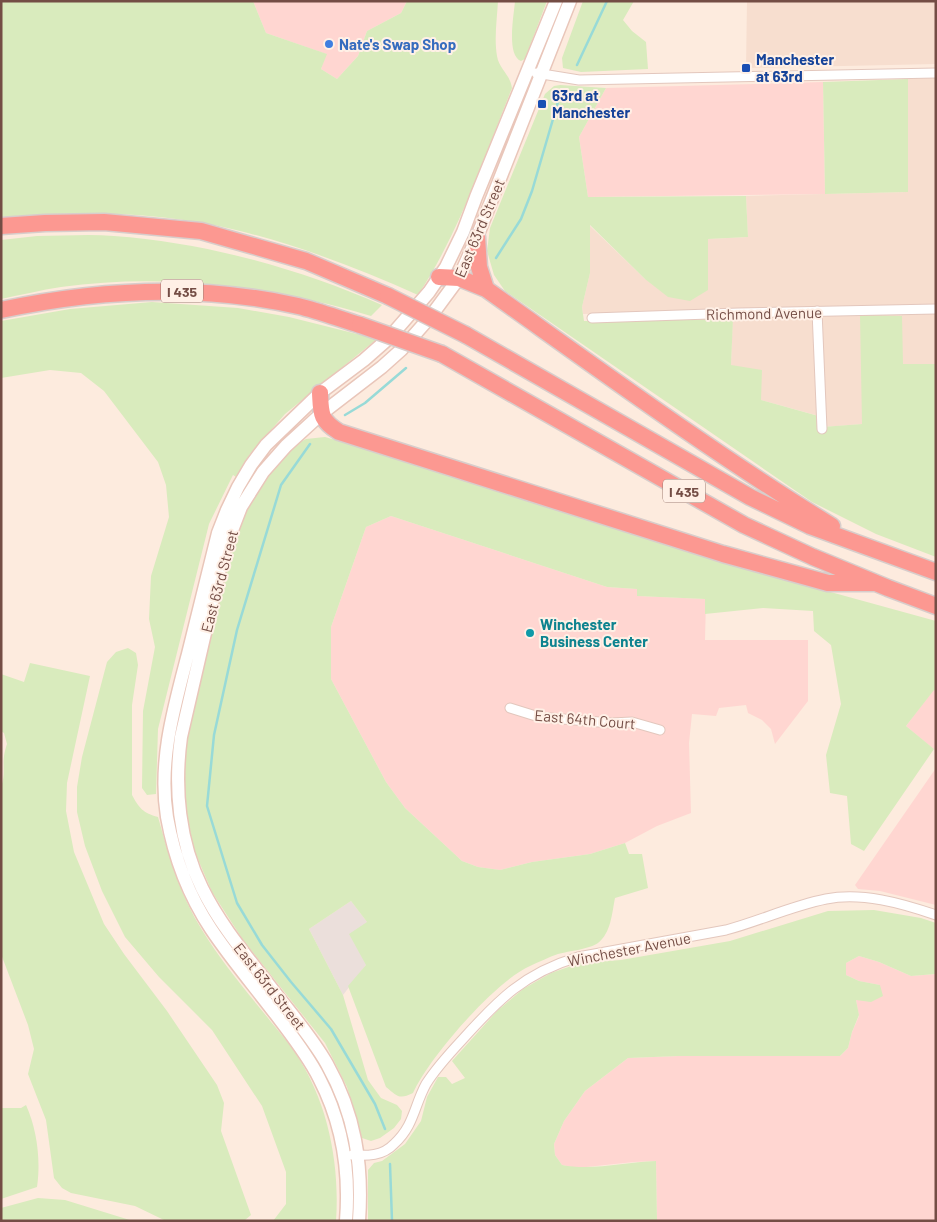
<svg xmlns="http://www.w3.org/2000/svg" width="937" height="1222" viewBox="0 0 937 1222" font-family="Barlow,sans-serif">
  <rect width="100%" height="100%" fill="#fdebde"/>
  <!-- residential -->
  <path fill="#f7decf" d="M747 1H936V64L746 68Z
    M936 78V364H903L862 424 824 427 819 416 761 400 731 365 733 311 583 314 582 307 590 273 589 225 645 279 708 290V239L748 237 746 196 908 192V79Z"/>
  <!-- commercial -->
  <path fill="#ffd6d1" d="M253 1H407L401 13 367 31 358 56 337 79 321 69 326 54 266 33Z
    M823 82 825 194 588 197 579 137 606 88Z
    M391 516 607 587 638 589V596L706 599 705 640H808V701L775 744 771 729 762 720 748 713 746 705 719 708 716 716 692 714 689 743 691 813 657 826 625 843 590 854 532 862 500 870 478 867 462 861 405 808 386 782 331 679V627L366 527Z
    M934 689 936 691V751L906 726Z
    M936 768V905L880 891 858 889 855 885Z
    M859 956 879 962 911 976 936 974V1221H657L656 1161 634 1162 577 1168 562 1165 555 1155 554 1144 564 1121 585 1091 628 1058 679 1056H840L848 1048 852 1032 859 1016 856 1000 880 985 859 981 846 975V963Z"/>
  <!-- industrial -->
  <path fill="#ebdfdb" d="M351 901 367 922 366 965 343 995 309 929Z"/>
  <!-- green -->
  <path fill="#d9ebbd" d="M1 1H253L266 33 327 54 321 69 337 79 358 56 367 31 401 13 407 1H498C497 19 494 39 497 56 499 69 510 74 512 88 484 158 460 231 418 295 360 269 298 245 236 230 160 211 79 211 1 217Z
    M515 1H547L525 59 521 61C506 55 514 15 515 1Z
    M583 1H634L623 20 632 31 646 42 648 69 581 72 563 68 562 58Z
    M908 79V192L825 194 823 82Z
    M560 85 606 88 579 137 588 197 746 196 748 237 708 239V290L690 301 668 297 645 279 590 225V273L582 307 584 321 733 319 731 365 762 370 761 400 822 417V427L862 424 860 315 902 316 903 364H936V557L876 534 812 502 505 291 494 275 487 251 490 228 545 94 554 86Z
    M37 236C63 236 89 234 114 236 207 243 297 268 382 305L371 316C271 286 165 273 61 287 41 290 21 295 1 299V240Z
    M152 302 238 308 289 317 377 339 285 414 250 454 236 477 233 475 209 524 158 729 156 794 147 795 142 788 143 711 155 647 149 619 151 576 169 517 166 485 158 462 104 391 81 373 50 370 1 378V321L70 309Z
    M325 437 346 443 776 577 936 621V691L934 690 906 726 934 749 864 851 851 844 847 796 830 793 826 755 841 704 831 645 814 631 813 611 763 608 705 614V599L637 596V589L607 587 391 516 366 527 331 627V679L386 782 405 808 462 861 478 867 500 870 532 862 590 854 625 843 629 854H642L648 888 615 898C612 913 611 933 598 943 590 949 569 951 558 954 549 957 539 962 530 966 495 981 428 1059 413 1093 399 1100 397 1096 386 1087L348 986 366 965 349 934 367 922 351 901 309 929 343 995 368 1080 381 1098 397 1105 402 1111 401 1119 394 1128 380 1138 371 1141 362 1138 347 1087 325 1043 243 940 212 892 194 850 187 817 183 781 184 752 224 572 234 536 247 505 267 476 291 447 306 439Z
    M128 648 136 653 138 665 132 705V795C139 808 143 813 158 817 169 856 180 895 202 930 221 961 245 990 268 1018 277 1030 288 1041 296 1054 328 1102 340 1164 336 1221H273L286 1204V1172L262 1106 212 1030 159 977 125 937 102 891 85 846 77 812V787L82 757 107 662 116 652Z
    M30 663 90 676 67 783 66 811 74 852 104 924 124 954 167 1011 217 1085 224 1103 221 1131 251 1215 245 1220 166 1221 135 1206 71 1193 62 1188 54 1178 46 1120 28 1074 34 1049 28 1025 1 954V787C7 771 0 764 7 744L4 733 1 731V674L24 682Z
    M874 910 921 918 936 923V974L911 976 879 962 859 956 846 963V975L859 981 880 985 883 996 871 1002 856 1000 859 1015 852 1032 848 1048 840 1056H679L628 1058 585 1091 564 1121 554 1144 555 1155 562 1165C592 1171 625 1162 656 1161L657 1221H368V1170L374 1163 382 1161 405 1144 421 1121 427 1097 438 1077H446L452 1084 465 1078 452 1061 497 1011 523 989 551 973 580 963 621 960 730 941 828 911Z
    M26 1105C37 1129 41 1161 37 1187L1 1199V1108H21Z
    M38 1198 65 1200 133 1221H1V1208Z"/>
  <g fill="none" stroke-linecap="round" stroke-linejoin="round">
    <!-- stream -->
    <path stroke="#98dad7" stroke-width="2.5" d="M577 65 607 1
      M496 258 521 219 532 191 558 102
      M345 415 365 403 406 368
      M310 444 281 485 237 630 214 735 207 806 237 903 262 945 291 982 331 1029 375 1104 385 1129
      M390 1164 392 1221"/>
    <defs>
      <path id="minor" d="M536 73 579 80 936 73
        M817 311 822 429
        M592 318 739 313 936 309
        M510 708 539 717 611 723 632 722 660 730
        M352 1155C367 1156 383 1156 394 1144 414 1126 414 1106 426 1084 436 1068 449 1054 462 1040 498 1000 524 973 578 957L726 930C760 921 791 906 826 899 862 892 901 903 936 915"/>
      <path id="secondary" d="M346 1221C350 1172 342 1122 319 1078 308 1056 292 1036 277 1016 255 987 231 959 211 929 189 896 174 856 167 817 158 762 174 707 188 654 198 614 208 574 218 533L227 510 238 487 251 465 266 445 320 393 364 360 389 338 429 292 446 267 463 232 476 197 556 1
        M359 1221C363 1164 355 1114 327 1064 313 1039 293 1016 276 994 250 960 221 927 202 888 179 842 174 788 181 737L224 551 241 507 263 472 286 446 321 414 382 367 401 350 431 316 459 278 477 237 570 1"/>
      <path id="motorway" d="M1 226 45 223 104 222 201 231 306 261 388 296
        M477 237 479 267 486 289
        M439 277 459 278 486 289C600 370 713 453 832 526
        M1 310C99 289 200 284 298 306 319 311 340 319 360 325
        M466 335 750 497 810 526 936 572
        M442 354 744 525 813 557 888 588 936 606
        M320 393C321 414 320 420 339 432L723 554 828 583H876"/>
    </defs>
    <!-- minor casing -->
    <use href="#minor" stroke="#e3c7bd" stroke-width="11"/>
    <!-- secondary casing -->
    <use href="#secondary" stroke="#e9c6ba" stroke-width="15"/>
    <!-- motorway casing -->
    <use href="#motorway" stroke="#d8cdcb" stroke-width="19"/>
    <!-- minor -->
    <use href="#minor" stroke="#fff" stroke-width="9"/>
    <!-- secondary -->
    <use href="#secondary" stroke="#fff" stroke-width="12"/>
    <!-- motorway -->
    <use href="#motorway" stroke="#fc9891" stroke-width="16"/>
    <defs>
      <path id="motorway-bridge" d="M388 296 466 335
        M360 325 442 354"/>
    </defs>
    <!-- motorway-bridge casing -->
    <use href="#motorway-bridge" stroke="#d8cdcb" stroke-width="19" stroke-linecap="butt"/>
    <!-- motorway-bridge -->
    <use href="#motorway-bridge" stroke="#fc9891" stroke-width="16"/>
  </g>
  <!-- markers -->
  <circle fill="#3f7fe0" stroke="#fff0e6" stroke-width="2" cx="329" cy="44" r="5"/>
  <g fill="#1a4fb4" stroke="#fff0e6" stroke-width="2">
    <rect x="741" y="63" width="10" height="10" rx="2.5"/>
    <rect x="537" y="99" width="10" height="10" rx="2.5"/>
  </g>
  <circle fill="#0f9aa8" stroke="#fff0e6" stroke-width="2" cx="530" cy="633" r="5"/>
  <g text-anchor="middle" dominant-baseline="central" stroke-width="4" stroke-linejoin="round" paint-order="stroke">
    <!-- shield labels -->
    <g fill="#fff0e6" stroke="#9e7e75" stroke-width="1">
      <rect x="161" y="279.5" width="42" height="23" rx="4"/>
      <rect x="663" y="479.5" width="42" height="23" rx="4"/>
    </g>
    <g font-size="14" font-weight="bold" fill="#744d45">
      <text x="182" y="291">I 435</text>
      <text x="684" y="491">I 435</text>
    </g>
    <!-- shop labels -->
    <g font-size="15" font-weight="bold" fill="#366cbe" stroke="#fff0e6" text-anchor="start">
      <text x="339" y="44">Nate's Swap Shop</text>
    </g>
    <!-- transit labels -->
    <g font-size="15" font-weight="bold" fill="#164399" stroke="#fff0e6" text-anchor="start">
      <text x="756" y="59">Manchester<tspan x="756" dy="17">at 63rd</tspan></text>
      <text x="552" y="95">63rd at<tspan x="552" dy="17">Manchester</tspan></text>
    </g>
    <!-- street labels -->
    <g font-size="15" fill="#744d45" stroke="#fff0e6">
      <text transform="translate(479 228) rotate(-67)">East 63rd Street</text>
      <text transform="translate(764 313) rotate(-1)">Richmond Avenue</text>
      <text transform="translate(219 581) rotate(-75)">East 63rd Street</text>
      <text transform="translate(585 719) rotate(5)">East 64th Court</text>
      <text transform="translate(629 949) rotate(-11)">Winchester Avenue</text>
      <text transform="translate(270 986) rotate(52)">East 63rd Street</text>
    </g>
    <!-- culture labels -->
    <g font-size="15" font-weight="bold" fill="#0d838f" stroke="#fff0e6" text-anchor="start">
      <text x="540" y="624">Winchester<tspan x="540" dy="17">Business Center</tspan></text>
    </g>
  </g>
  <!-- border -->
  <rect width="937" height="1222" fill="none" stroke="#744d45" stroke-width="5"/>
</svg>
